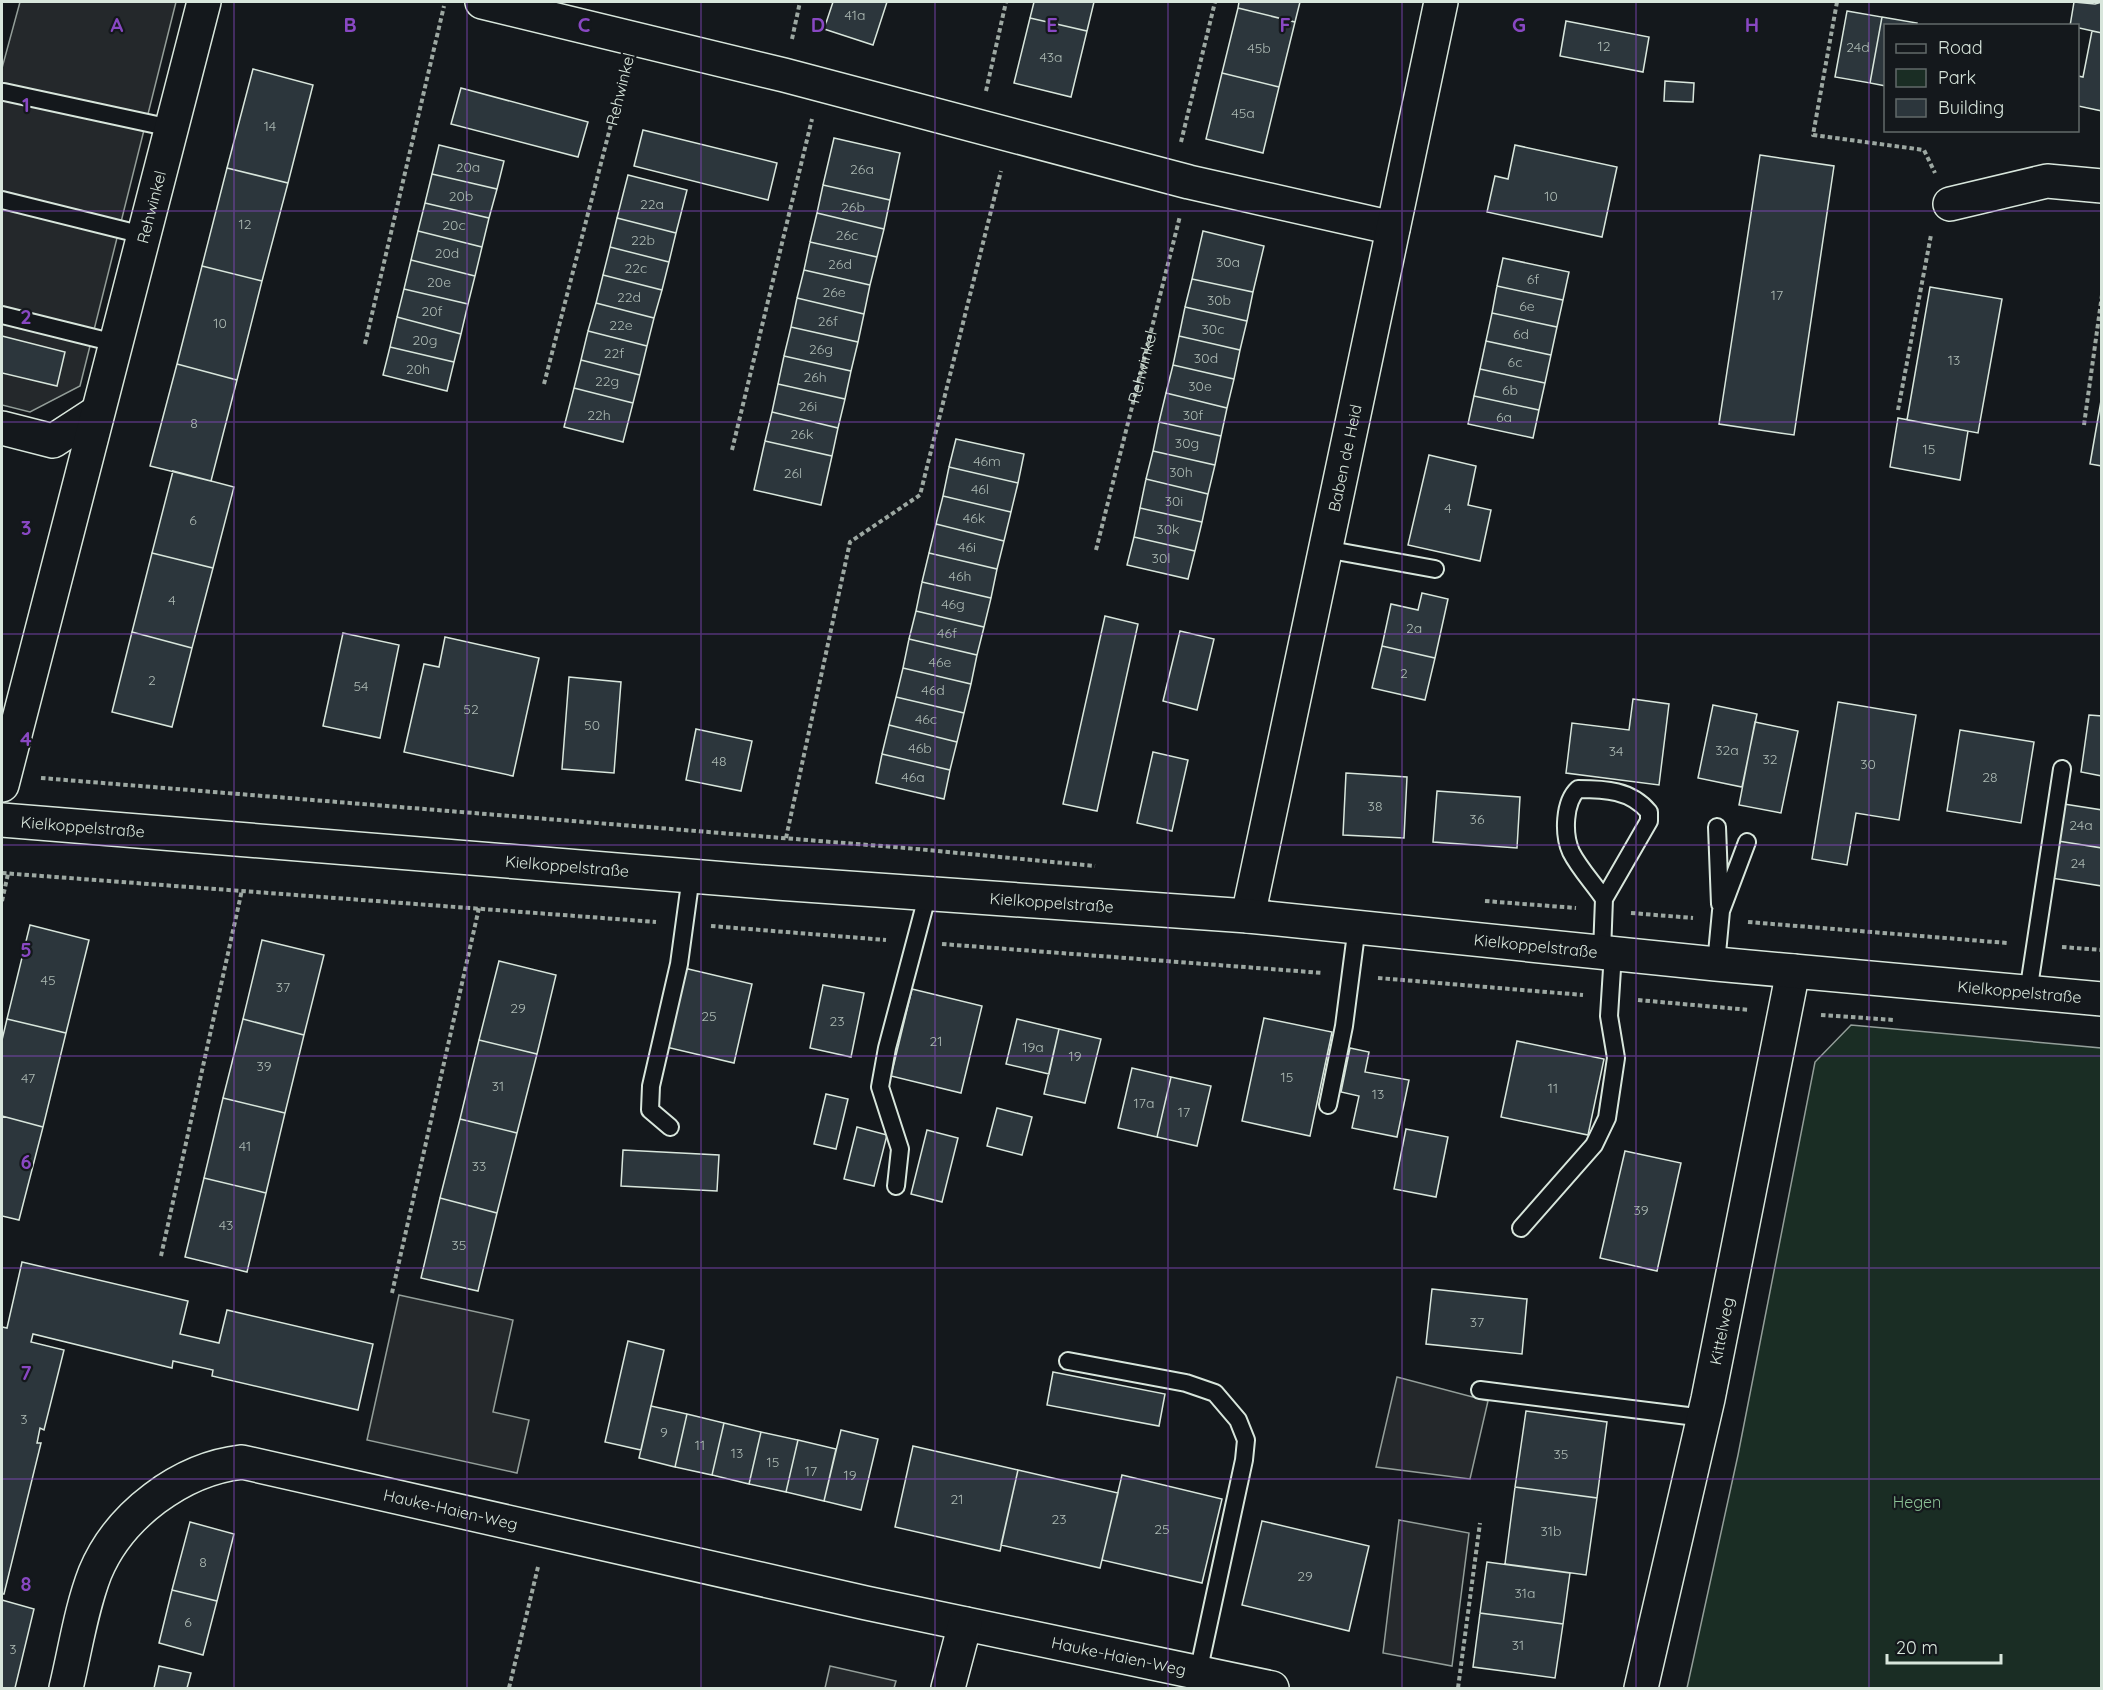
<svg xmlns="http://www.w3.org/2000/svg" width="2103" height="1690" viewBox="0 0 2103 1690" font-family="Quicksand,sans-serif">
  <rect width="100%" height="100%" fill="#14181c"/>
  <!-- green -->
  <path fill="#1a2d24" stroke="#939e99" stroke-width="1.5" d="M1851 1025 2101 1048V1688H1687L1738 1455 1815 1062Z"/>
  <!-- parking -->
  <path fill="#24282b" stroke="#939e99" stroke-width="1.5" d="M20 2H176L80 386 30 412 2 405V68Z
    M399 1295 513 1320 493 1412 529 1420 517 1473 367 1440Z
    M1397 1377 1488 1401 1470 1479 1376 1467Z
    M1399 1520 1469 1533 1452 1666 1383 1653Z
    M830 1666 896 1681 894 1688H825Z"/>
  <!-- building -->
  <path fill="#2c363c" stroke="#d8e6dc" stroke-width="1.5" d="M833 2H887L873 45 824 29Z
    M1034 2H1094L1087 31 1030 18Z
    M1239 2H1300L1295 22 1238 8Z
    M2074 2 2095 4 2102 2V33L2070 26Z
    M1238 8 1295 22 1279 87 1222 73Z
    M1847 11 1882 17 1870 83 1835 77Z
    M1882 17 1917 23 1916 26H1886V86L1870 83Z
    M1030 18 1087 31 1071 97 1014 83Z
    M1566 21 1649 37 1643 72 1560 56Z
    M2092 31 2102 33V111L2078 106V76L2083 77Z
    M253 69 313 85 288 183 227 168Z
    M1222 73 1279 87 1263 153 1206 139Z
    M1665 81 1694 83 1693 102 1664 101Z
    M461 88 588 122 578 157 451 124Z
    M643 130 777 163 768 200 634 166Z
    M834 138 900 153 890 200 823 185Z
    M439 145 504 161 497 189 432 174Z
    M1515 145 1617 167 1602 237 1487 212 1495 176 1508 179Z
    M1760 155 1834 166 1794 435 1719 424Z
    M227 168 288 183 262 281 202 266Z
    M432 174 497 189 489 218 425 203Z
    M628 175 687 190 676 233 617 218Z
    M823 185 890 200 884 229 817 213Z
    M425 203 489 218 482 247 418 231Z
    M817 213 884 229 877 257 810 242Z
    M617 218 676 233 669 262 610 247Z
    M418 231 482 247 475 276 411 260Z
    M1203 231 1264 246 1253 292 1192 279Z
    M810 242 877 257 870 285 804 270Z
    M610 247 669 262 662 290 603 275Z
    M1503 258 1569 272 1563 300 1497 286Z
    M411 260 475 276 468 304 404 289Z
    M202 266 262 281 237 380 177 364Z
    M804 270 870 285 864 314 797 298Z
    M603 275 662 290 654 318 596 303Z
    M1192 279 1253 292 1247 321 1185 307Z
    M1497 286 1563 300 1557 327 1492 313Z
    M1930 287 2002 299 1978 433 1907 420Z
    M404 289 468 304 461 334 397 317Z
    M797 298 864 314 858 342 791 327Z
    M596 303 654 318 647 346 588 331Z
    M1185 307 1247 321 1240 350 1179 336Z
    M1492 313 1557 327 1551 355 1486 341Z
    M397 317 461 334 454 362 390 347Z
    M791 327 858 342 851 371 784 356Z
    M588 331 647 346 640 375 581 360Z
    M2 336 65 352 57 386 2 373Z
    M1179 336 1240 350 1234 379 1173 365Z
    M1486 341 1551 355 1545 383 1480 369Z
    M390 347 454 362 447 391 383 375Z
    M784 356 851 371 845 399 778 384Z
    M581 360 640 375 633 403 574 388Z
    M177 364 237 380 211 481 150 466Z
    M1173 365 1234 379 1227 408 1166 393Z
    M1480 369 1545 383 1539 410 1474 396Z
    M778 384 845 399 838 428 772 412Z
    M574 388 633 403 623 442 564 427Z
    M1166 393 1227 408 1221 436 1159 422Z
    M2102 395V466L2090 464Z
    M1474 396 1539 410 1533 438 1468 424Z
    M772 412 838 428 832 456 765 441Z
    M1898 418 1968 431 1960 480 1890 467Z
    M1159 422 1221 436 1215 465 1153 451Z
    M956 439 1024 454 1018 483 949 467Z
    M765 441 832 456 821 505 754 490Z
    M1153 451 1215 465 1208 494 1146 479Z
    M1429 455 1476 466 1468 505 1491 510 1480 561 1408 545Z
    M949 467 1018 483 1011 512 943 496Z
    M173 471 234 487 213 568 152 553Z
    M1146 479 1208 494 1202 522 1140 508Z
    M943 496 1011 512 1004 541 936 524Z
    M1140 508 1202 522 1195 551 1134 537Z
    M936 524 1004 541 997 569 929 553Z
    M1134 537 1195 551 1188 579 1127 565Z
    M152 553 213 568 192 648 132 632Z
    M929 553 997 569 991 598 922 582Z
    M922 582 991 598 984 627 916 611Z
    M1422 593 1448 599 1435 658 1382 646 1391 604 1418 610Z
    M916 611 984 627 977 655 909 639Z
    M1105 616 1138 624 1097 811 1063 804Z
    M1180 631 1214 639 1197 710 1163 701Z
    M132 632 192 648 172 727 112 712Z
    M343 633 399 645 380 738 323 726Z
    M445 637 539 658 513 776 404 752 424 664 439 667Z
    M909 639 977 655 971 684 903 668Z
    M1382 646 1435 658 1425 700 1372 688Z
    M903 668 971 684 964 713 896 697Z
    M569 677 621 682 614 773 562 769Z
    M896 697 964 713 957 742 889 725Z
    M1633 699 1669 704 1659 785 1566 773 1572 723 1629 730Z
    M1838 702 1916 715 1899 820 1856 813 1847 865 1812 859Z
    M1713 705 1757 714 1742 787 1698 778Z
    M2089 715 2102 716V776L2081 772Z
    M1755 722 1798 731 1781 813 1739 805Z
    M889 725 957 742 950 770 882 754Z
    M696 729 752 741 741 791 686 780Z
    M1960 730 2034 742 2021 823 1947 811Z
    M1153 752 1188 760 1172 831 1137 823Z
    M882 754 950 770 944 799 876 783Z
    M1346 773 1407 777 1404 838 1343 835Z
    M1437 791 1520 797 1517 848 1433 842Z
    M2064 804 2102 810V848L2058 841Z
    M2058 841 2102 848V886L2051 878Z
    M30 925 89 940 66 1033 7 1019Z
    M262 940 324 955 304 1035 243 1019Z
    M499 961 556 975 537 1054 479 1040Z
    M684 968 752 984 734 1063 666 1047Z
    M823 985 864 993 851 1057 810 1048Z
    M912 989 982 1006 961 1093 891 1076Z
    M1264 1018 1332 1032 1310 1136 1242 1121Z
    M7 1019 66 1033 43 1127 2 1116V1040Z
    M243 1019 304 1035 285 1113 223 1098Z
    M1017 1019 1059 1029 1049 1074 1006 1064Z
    M1059 1029 1101 1039 1085 1103 1044 1094Z
    M479 1040 537 1054 517 1133 460 1119Z
    M1517 1041 1604 1059 1588 1135 1501 1117Z
    M1350 1048 1369 1052 1365 1072 1409 1080 1397 1137 1352 1128 1359 1096 1341 1092Z
    M1132 1068 1171 1077 1157 1137 1118 1128Z
    M1171 1077 1211 1086 1197 1146 1157 1137Z
    M826 1094 848 1099 836 1149 814 1144Z
    M223 1098 285 1113 266 1193 204 1178Z
    M997 1108 1032 1117 1022 1155 987 1146Z
    M2 1116 43 1127 19 1220 2 1216Z
    M460 1119 517 1133 497 1213 440 1198Z
    M857 1127 887 1135 874 1186 844 1179Z
    M1406 1129 1448 1137 1436 1197 1394 1189Z
    M927 1130 958 1138 942 1202 911 1194Z
    M623 1150 719 1155 717 1191 621 1186Z
    M1625 1151 1681 1163 1657 1271 1600 1258Z
    M204 1178 266 1193 247 1272 185 1257Z
    M440 1198 497 1213 478 1291 421 1278Z
    M22 1262 188 1301 180 1334 219 1343 227 1310 373 1344 358 1410 212 1376 213 1370 173 1361 172 1368 33 1334 31 1342 64 1350 44 1430 40 1428 37 1443H41L4 1594H2V1327L7 1328Z
    M1432 1289 1527 1299 1522 1354 1426 1344Z
    M628 1341 664 1350 641 1450 605 1442Z
    M1053 1372 1165 1394 1159 1426 1047 1405Z
    M651 1406 687 1414 675 1467 639 1458Z
    M1526 1411 1607 1422 1597 1498 1515 1487Z
    M687 1414 724 1423 712 1475 675 1467Z
    M724 1423 761 1432 749 1484 712 1475Z
    M841 1430 878 1439 861 1510 824 1501Z
    M761 1432 798 1440 786 1492 749 1484Z
    M798 1440 836 1449 824 1501 786 1492Z
    M913 1446 1018 1470 1000 1551 895 1527Z
    M1018 1470 1118 1493 1100 1568 1001 1545Z
    M1122 1475 1222 1499 1202 1583 1102 1560Z
    M1515 1487 1597 1498 1586 1575 1505 1564Z
    M1262 1521 1369 1546 1349 1631 1242 1605Z
    M190 1522 234 1534 217 1601 172 1590Z
    M1487 1562 1570 1573 1563 1624 1480 1613Z
    M172 1590 217 1601 203 1655 159 1643Z
    M2 1600 34 1609 15 1688H2Z
    M1480 1613 1563 1624 1555 1678 1473 1667Z
    M159 1666 191 1673 187 1688H154Z"/>
  <g fill="none" stroke-linecap="round" stroke-linejoin="round">
    <defs>
      <path id="service" d="M4 92 171 128
        M2 200 143 235
        M2 315 115 343
        M1325 549 1435 569
        M1717 827 1720 904
        M1602 952 1604 899 1649 821V812C1631 790 1605 789 1578 789 1564 802 1563 834 1571 852 1579 868 1594 884 1604 899
        M1716 964 1721 911 1747 842
        M2028 993 2062 769
        M1328 1105 1344 1026 1357 926
        M670 1127 650 1110 651 1086 679 964 691 876
        M896 1186 900 1149 880 1087 887 1048 928 893
        M1521 1228 1594 1145 1607 1118 1616 1058 1609 1016 1613 953
        M1068 1361 1186 1383 1215 1393 1238 1420 1246 1440 1244 1460 1198 1673
        M1480 1390 1704 1418"/>
      <g id="minor">
        <path d="M482 2 784 75 1189 182 1393 228"/>
        <path d="M1950 204 2047 181 2102 186"/>
        <path d="M2 428 53 441 96 413"/>
        <path id="s2" d="M2 785 204 2"/>
        <path id="s3" d="M1248 916 1441 2"/>
        <path id="s4" d="M66 1688C75 1651 81 1609 95 1573 119 1515 181 1469 242 1462L866 1603 1272 1688"/>
        <path d="M948 1688 965 1624"/>
        <path id="s5" d="M1641 1688 1708 1399 1793 971"/>
      </g>
      <g id="tertiary">
        <path id="s6" d="M2 820 777 883 1248 916 1716 964 2102 999"/>
      </g>
    </defs>
    <!-- service casing -->
    <use href="#service" stroke="#d8e6dc" stroke-width="20"/>
    <!-- minor casing -->
    <use href="#minor" stroke="#d8e6dc" stroke-width="36"/>
    <!-- tertiary casing -->
    <use href="#tertiary" stroke="#d8e6dc" stroke-width="36"/>
    <!-- path -->
    <g stroke="#9da8a2" stroke-width="4" stroke-dasharray="4.5 3" stroke-linecap="butt">
      <path d="M1837 2 1813 135 1924 150 1935 173"/>
      <path d="M792 39 800 2"/>
      <path d="M986 91 1006 2"/>
      <path d="M1181 142 1215 2"/>
      <path d="M365 344 444 6"/>
      <path d="M544 384 624 74"/>
      <path d="M1898 410 1931 235"/>
      <path d="M2084 425 2102 295"/>
      <path d="M732 450 812 119"/>
      <path id="s1" d="M1096 550 1180 216"/>
      <path d="M41 778 906 848 1095 866"/>
      <path d="M786 838 850 542 920 495 1001 171"/>
      <path d="M2 873 656 922"/>
      <path d="M2 901 8 874"/>
      <path d="M1485 901 1576 908"/>
      <path d="M1631 913 1693 918"/>
      <path d="M1748 922 2007 943"/>
      <path d="M711 926 886 940"/>
      <path d="M942 944 1323 973"/>
      <path d="M2062 947 2102 950"/>
      <path d="M1378 978 1583 995"/>
      <path d="M1638 1000 1750 1010"/>
      <path d="M1821 1015 1894 1020"/>
      <path d="M161 1256 242 890"/>
      <path d="M392 1293 479 908"/>
      <path d="M509 1688 538 1567"/>
      <path d="M1458 1688 1480 1523"/>
    </g>
    <!-- service -->
    <use href="#service" stroke="#14181c" stroke-width="16"/>
    <!-- minor -->
    <use href="#minor" stroke="#14181c" stroke-width="33"/>
    <!-- tertiary -->
    <use href="#tertiary" stroke="#14181c" stroke-width="33"/>
  </g>
  <!-- grid -->
  <path fill="none" stroke="#8948c3" stroke-width="1.5" stroke-opacity="0.55" d="M234 2V1688M467 2V1688M701 2V1688M935 2V1688M1168 2V1688M1402 2V1688M1636 2V1688M1869 2V1688M2 211H2102M2 422H2102M2 634H2102M2 845H2102M2 1056H2102M2 1268H2102M2 1479H2102"/>
  <g text-anchor="middle" dominant-baseline="central" stroke-width="4.5" stroke-linejoin="round" paint-order="stroke">
    <!-- number labels -->
    <g font-size="14" fill="#adbab4">
      <text x="855" y="15">41a</text>
      <text x="1604" y="46">12</text>
      <text x="1858" y="47">24d</text>
      <text x="1259" y="48">45b</text>
      <text x="1051" y="57">43a</text>
      <text x="1243" y="113">45a</text>
      <text x="270" y="126">14</text>
      <text x="468" y="167">20a</text>
      <text x="862" y="169">26a</text>
      <text x="461" y="196">20b</text>
      <text x="1551" y="196">10</text>
      <text x="652" y="204">22a</text>
      <text x="853" y="207">26b</text>
      <text x="245" y="224">12</text>
      <text x="454" y="225">20c</text>
      <text x="847" y="235">26c</text>
      <text x="643" y="240">22b</text>
      <text x="447" y="253">20d</text>
      <text x="1228" y="262">30a</text>
      <text x="840" y="264">26d</text>
      <text x="636" y="268">22c</text>
      <text x="1533" y="279">6f</text>
      <text x="439" y="282">20e</text>
      <text x="834" y="292">26e</text>
      <text x="1777" y="295">17</text>
      <text x="629" y="297">22d</text>
      <text x="1219" y="300">30b</text>
      <text x="1527" y="306">6e</text>
      <text x="432" y="311">20f</text>
      <text x="828" y="321">26f</text>
      <text x="220" y="323">10</text>
      <text x="621" y="325">22e</text>
      <text x="1213" y="329">30c</text>
      <text x="1521" y="334">6d</text>
      <text x="425" y="340">20g</text>
      <text x="821" y="349">26g</text>
      <text x="614" y="353">22f</text>
      <text x="1206" y="358">30d</text>
      <text x="1954" y="360">13</text>
      <text x="1515" y="362">6c</text>
      <text x="418" y="369">20h</text>
      <text x="815" y="377">26h</text>
      <text x="607" y="381">22g</text>
      <text x="1200" y="386">30e</text>
      <text x="1510" y="390">6b</text>
      <text x="808" y="406">26i</text>
      <text x="599" y="415">22h</text>
      <text x="1193" y="415">30f</text>
      <text x="1504" y="417">6a</text>
      <text x="194" y="423">8</text>
      <text x="802" y="434">26k</text>
      <text x="1187" y="443">30g</text>
      <text x="1929" y="449">15</text>
      <text x="987" y="461">46m</text>
      <text x="1181" y="472">30h</text>
      <text x="793" y="473">26l</text>
      <text x="980" y="489">46l</text>
      <text x="1174" y="501">30i</text>
      <text x="1448" y="508">4</text>
      <text x="974" y="518">46k</text>
      <text x="193" y="520">6</text>
      <text x="1168" y="529">30k</text>
      <text x="967" y="547">46i</text>
      <text x="1161" y="558">30l</text>
      <text x="960" y="576">46h</text>
      <text x="172" y="600">4</text>
      <text x="953" y="604">46g</text>
      <text x="1414" y="628">2a</text>
      <text x="947" y="633">46f</text>
      <text x="940" y="662">46e</text>
      <text x="1404" y="673">2</text>
      <text x="152" y="680">2</text>
      <text x="361" y="686">54</text>
      <text x="933" y="690">46d</text>
      <text x="471" y="709">52</text>
      <text x="926" y="719">46c</text>
      <text x="592" y="725">50</text>
      <text x="920" y="748">46b</text>
      <text x="1727" y="750">32a</text>
      <text x="1616" y="751">34</text>
      <text x="1770" y="759">32</text>
      <text x="719" y="761">48</text>
      <text x="1868" y="764">30</text>
      <text x="913" y="777">46a</text>
      <text x="1990" y="777">28</text>
      <text x="1375" y="806">38</text>
      <text x="1477" y="819">36</text>
      <text x="2081" y="825">24a</text>
      <text x="2078" y="863">24</text>
      <text x="48" y="980">45</text>
      <text x="283" y="987">37</text>
      <text x="518" y="1008">29</text>
      <text x="709" y="1016">25</text>
      <text x="837" y="1021">23</text>
      <text x="936" y="1041">21</text>
      <text x="1033" y="1047">19a</text>
      <text x="1075" y="1056">19</text>
      <text x="264" y="1066">39</text>
      <text x="1287" y="1077">15</text>
      <text x="28" y="1078">47</text>
      <text x="498" y="1086">31</text>
      <text x="1553" y="1088">11</text>
      <text x="1378" y="1094">13</text>
      <text x="1144" y="1103">17a</text>
      <text x="1184" y="1112">17</text>
      <text x="245" y="1146">41</text>
      <text x="479" y="1166">33</text>
      <text x="1641" y="1210">39</text>
      <text x="226" y="1225">43</text>
      <text x="459" y="1245">35</text>
      <text x="1477" y="1322">37</text>
      <text x="24" y="1419">3</text>
      <text x="664" y="1432">9</text>
      <text x="700" y="1445">11</text>
      <text x="737" y="1453">13</text>
      <text x="1561" y="1454">35</text>
      <text x="773" y="1462">15</text>
      <text x="811" y="1471">17</text>
      <text x="850" y="1475">19</text>
      <text x="957" y="1499">21</text>
      <text x="1059" y="1519">23</text>
      <text x="1162" y="1529">25</text>
      <text x="1551" y="1531">31b</text>
      <text x="203" y="1562">8</text>
      <text x="1305" y="1576">29</text>
      <text x="1525" y="1593">31a</text>
      <text x="188" y="1622">6</text>
      <text x="1518" y="1645">31</text>
      <text x="13" y="1649">3</text>
    </g>
    <!-- street labels -->
    <g font-size="16" fill="#d8e6dc" stroke="#14181c">
      <text transform="translate(620 89) rotate(-76)">Rehwinkel</text>
      <text stroke="none"><textPath href="#s2" startOffset="597">Rehwinkel</textPath></text>
      <text stroke="none"><textPath href="#s1" startOffset="189">Rehwinkel</textPath></text>
      <text stroke="none"><textPath href="#s3" startOffset="468">Baben de Heid</textPath></text>
      <text stroke="none"><textPath href="#s6" startOffset="81">Kielkoppelstraße</textPath></text>
      <text stroke="none"><textPath href="#s6" startOffset="567">Kielkoppelstraße</textPath></text>
      <text stroke="none"><textPath href="#s6" startOffset="1053">Kielkoppelstraße</textPath></text>
      <text stroke="none"><textPath href="#s6" startOffset="1539">Kielkoppelstraße</textPath></text>
      <text stroke="none"><textPath href="#s6" startOffset="2025">Kielkoppelstraße</textPath></text>
      <text stroke="none"><textPath href="#s5" startOffset="366">Kittelweg</textPath></text>
      <text stroke="none"><textPath href="#s4" startOffset="525">Hauke-Haien-Weg</textPath></text>
      <text stroke="none"><textPath href="#s4" startOffset="1209">Hauke-Haien-Weg</textPath></text>
    </g>
    <!-- park labels -->
    <g font-size="16" fill="#8ac095" stroke="#14181c">
      <text x="1917" y="1502">Hegen</text>
    </g>
  </g>
  <g font-size="20" text-anchor="middle" font-weight="bold" fill="#8948c3" stroke="#14181c" stroke-width="4.5" stroke-linejoin="round" paint-order="stroke">
    <text x="117" y="32">A</text>
    <text x="350" y="32">B</text>
    <text x="584" y="32">C</text>
    <text x="818" y="32">D</text>
    <text x="1052" y="32">E</text>
    <text x="1285" y="32">F</text>
    <text x="1519" y="32">G</text>
    <text x="1752" y="32">H</text>
    <text x="26" y="112">1</text>
    <text x="26" y="324">2</text>
    <text x="26" y="535">3</text>
    <text x="26" y="746">4</text>
    <text x="26" y="957">5</text>
    <text x="26" y="1169">6</text>
    <text x="26" y="1380">7</text>
    <text x="26" y="1591">8</text>
  </g>
  <!-- border -->
  <rect width="2103" height="1690" fill="none" stroke="#d8e6dc" stroke-width="6"/>
  <!-- legend -->
  <rect x="1884" y="24" width="195" height="108" fill="#14181c" stroke="#626a69" stroke-width="1.5"/>
  <rect x="1896" y="44" width="30" height="9" fill="#14181c" stroke="#626a69" stroke-width="1.5"/>
  <text x="1938" y="54" font-size="18" fill="#d8e6dc">Road</text>
  <rect x="1896" y="69" width="30" height="18" fill="#1a2d24" stroke="#626a69" stroke-width="1.5"/>
  <text x="1938" y="84" font-size="18" fill="#d8e6dc">Park</text>
  <rect x="1896" y="99" width="30" height="18" fill="#2c363c" stroke="#626a69" stroke-width="1.5"/>
  <text x="1938" y="114" font-size="18" fill="#d8e6dc">Building</text>
  <!-- scale -->
  <path d="M1887 1654v9h114v-9" fill="none" stroke="#d8e6dc" stroke-width="3"/>
  <text x="1896" y="1654" font-size="18" fill="#d8e6dc" stroke="#14181c" stroke-width="4.5" paint-order="stroke">20 m</text>
</svg>
